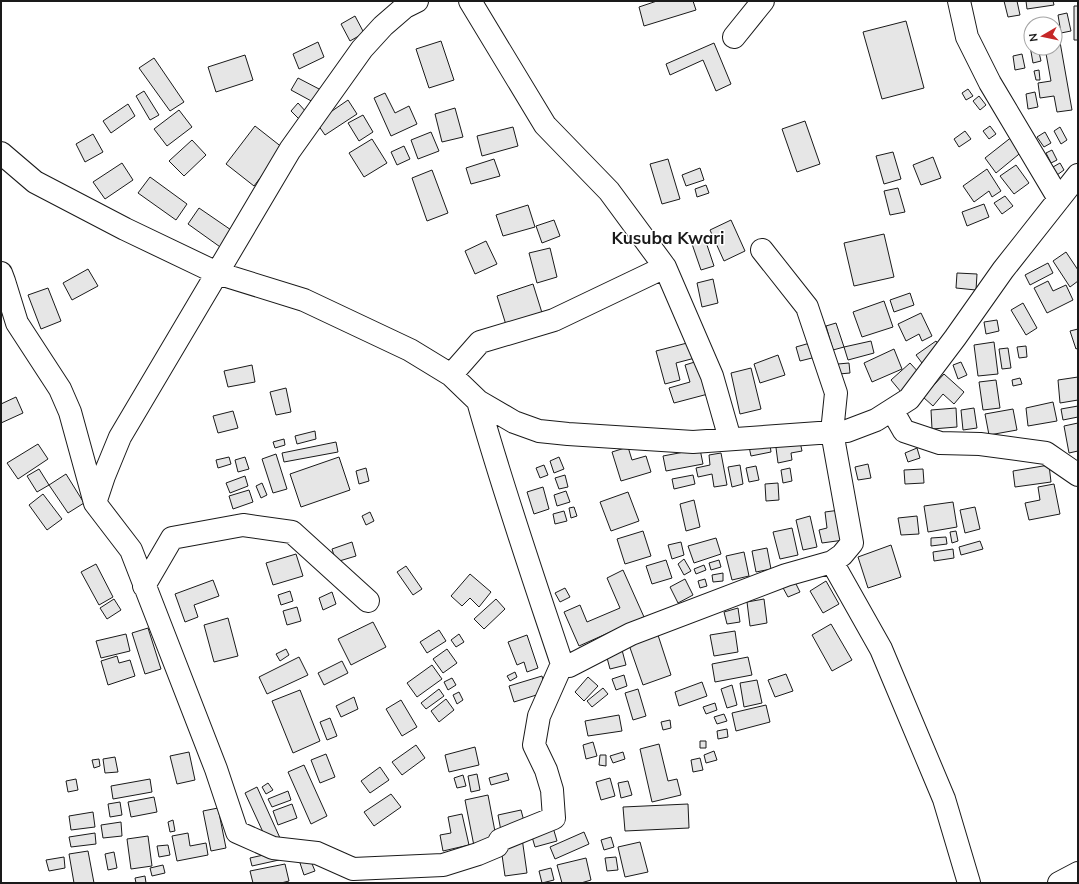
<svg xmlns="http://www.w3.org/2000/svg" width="1079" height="884" viewBox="0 0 1079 884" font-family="Mulish,sans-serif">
  <rect width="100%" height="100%" fill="#fff"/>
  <!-- building -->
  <path fill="#e6e6e6" stroke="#1a1a1a" d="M657 1H693L696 10 644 26 639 7Z
    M1004 1H1017L1020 15 1008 17Z
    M1026 1H1053L1054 5 1027 9Z
    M1074 6H1078V40H1074Z
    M1067 13 1071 31 1061 33 1058 15Z
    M355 16 364 33 350 41 341 24Z
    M906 21 924 88 882 99 863 32Z
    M441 41 454 80 429 88 416 49Z
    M318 42 324 57 299 69 293 54Z
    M1060 42 1072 110 1057 112 1054 96 1040 98 1038 83 1051 81 1045 48H1055V43Z
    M714 43 731 84 716 91 703 60 670 75 666 64Z
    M1030 46H1031V48H1038L1041 61 1033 63Z
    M1022 54 1025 68 1015 70 1013 56Z
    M245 55 253 80 216 92 208 67Z
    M154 58 184 102 170 111 139 68Z
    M1039 70 1040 80H1036L1034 71Z
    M298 78 321 90 315 103 291 90Z
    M968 89 973 96 966 100 962 93Z
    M144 91 159 115 150 120 136 96Z
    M1035 92 1038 107 1028 109 1026 94Z
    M385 93 395 113 409 106 417 124 391 136 374 98Z
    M979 96 986 105 980 110 973 101Z
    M348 100 357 114 325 135 316 122Z
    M298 103 308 114 301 121 291 111Z
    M128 104 135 116 111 133 103 121Z
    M455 108 463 137 442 142 435 114Z
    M179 110 192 127 167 146 154 129Z
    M363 115 373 132 359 141 348 123Z
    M805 121 820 164 797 172 782 129Z
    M255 126 283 148 254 186 226 164Z
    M990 126 996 134 989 139 983 131Z
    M513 127 518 146 482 156 477 136Z
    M1060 127 1067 140 1061 144 1054 131Z
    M965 131 971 139 959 147 954 139Z
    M431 132 439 151 418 159 411 140Z
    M1045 132 1051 143 1044 147 1037 137Z
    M93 134 103 152 85 162 76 144Z
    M1013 136 1024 150 996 173 985 158Z
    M372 139 387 163 364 177 349 153Z
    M192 140 206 155 184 176 169 161Z
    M404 146 410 159 397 165 391 152Z
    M1052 150 1057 160 1051 163 1046 153Z
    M893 152 901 179 884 184 876 156Z
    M933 157 941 178 921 185 913 165Z
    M494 159 500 176 471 184 466 168Z
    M668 159 680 199 662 204 650 164Z
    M122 163 133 180 105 199 93 182Z
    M1060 163 1064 170 1057 175 1053 167Z
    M1016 165 1029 183 1014 194 1000 176Z
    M700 168 704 180 686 186 682 175Z
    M987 169 1001 191 992 197 989 191 974 202 963 186Z
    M432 170 448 213 427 221 412 178Z
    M150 177 187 204 176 220 138 193Z
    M706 185 709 193 697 197 695 189Z
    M898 188 905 212 890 215 884 191Z
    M1005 196 1013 206 1002 214 994 203Z
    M984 204 989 217 967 226 962 212Z
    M528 205 535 227 503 236 496 215Z
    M199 208 234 232 223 249 188 224Z
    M554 220 560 236 542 243 536 226Z
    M731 220 745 251 724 261 710 230Z
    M884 234 894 277 854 286 844 243Z
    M704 236 714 266 701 270 691 241Z
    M486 241 497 264 475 274 465 251Z
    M550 248 557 277 537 283 529 253Z
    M1066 252 1078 270V281L1070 287 1053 261Z
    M1048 263 1053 273 1030 285 1025 275Z
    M88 269 98 286 72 300 63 283Z
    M957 273 977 274 976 290 956 288Z
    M713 279 718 303 702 307 697 283Z
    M1048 281 1053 291 1066 285 1073 300 1047 313 1034 288Z
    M533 284 543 316 507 328 497 296Z
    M48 288 61 321 41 329 28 295Z
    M910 293 914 305 894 312 890 300Z
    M884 301 893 327 862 337 853 312Z
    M1023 303 1037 328 1026 335 1011 310Z
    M921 313 932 336 922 341 919 334 906 341 898 324Z
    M997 320 999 331 986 334 984 322Z
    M836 323 844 347 833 350 826 326Z
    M1078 329V348L1076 349 1070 331Z
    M817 341 820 356 800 361 796 347Z
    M871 341 874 353 848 360 844 347Z
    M936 341 942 349 922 363 916 355Z
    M691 342 695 358 676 363 680 380 665 384 656 351Z
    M994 342 998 374 978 376 974 345Z
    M1026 346 1027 357 1019 358 1017 347Z
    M1008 348 1011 368 1002 369 999 349Z
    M894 349 902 369 872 382 864 363Z
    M778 355 785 375 760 383 754 364Z
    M698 361 708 394 674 403 669 388 690 382 685 365Z
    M961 362 967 375 958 379 953 365Z
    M849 363 850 373 839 374 838 364Z
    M910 363 921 375 901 392 891 380Z
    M252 365 255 382 228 387 224 371Z
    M751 368 761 409 740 414 731 373Z
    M944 374 964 392 954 404 943 394 933 406 923 397Z
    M1078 377V400L1060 403 1058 380Z
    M1020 378 1022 384 1013 386 1012 380Z
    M996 380 1000 408 983 410 979 382Z
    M286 388 291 412 276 415 270 392Z
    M16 397 23 413 1 423V404Z
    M1053 402 1057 421 1028 426 1026 408Z
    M1078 406V417L1063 420 1061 409Z
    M956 408 957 427 932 429 931 410Z
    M974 408 977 428 963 430 961 410Z
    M1013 409 1017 430 989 435 985 414Z
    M233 411 238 428 218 433 213 416Z
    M1078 423V451L1069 453 1064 426Z
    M315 431 316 439 297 444 295 436Z
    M799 437 802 451 791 453 792 460 778 463 775 440Z
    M769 438 771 452 751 456 748 442Z
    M284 439 285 445 275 448 273 442Z
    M336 442 338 452 284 462 282 453Z
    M38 444 48 459 18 479 7 463Z
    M628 447 632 460 646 456 651 472 621 481 612 452Z
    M917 448 920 458 908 462 905 453Z
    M700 449 703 464 666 471 663 456Z
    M721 453 727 485 714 487 712 474 698 477 696 468 710 465 709 455Z
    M276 454 287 489 273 493 262 459Z
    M229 457 231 464 218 468 216 460Z
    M245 457 249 469 238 472 235 460Z
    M339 457 350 490 301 507 290 474Z
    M559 457 564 469 554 473 550 461Z
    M868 464 871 478 858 480 855 467Z
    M544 465 548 475 540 478 536 468Z
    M740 465 743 484 732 487 728 467Z
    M1049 465 1051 482 1015 487 1013 471Z
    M756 466 759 480 749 482 746 468Z
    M366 468 369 481 359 484 356 471Z
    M790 468 792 481 783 483 781 470Z
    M39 469 49 485 37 492 27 476Z
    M923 469 924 483 905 484 904 470Z
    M66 474 84 503 68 513 49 485Z
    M565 475 568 487 559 489 555 478Z
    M693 475 695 484 674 489 672 479Z
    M245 476 248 486 230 493 226 483Z
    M262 483 267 495 261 498 256 486Z
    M778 483 779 500 766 501 765 484Z
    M1054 484 1060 514 1029 520 1025 503 1040 500 1038 487Z
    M543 487 549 509 534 514 527 492Z
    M249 490 253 502 233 509 229 496Z
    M566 491 570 502 557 506 554 495Z
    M628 492 639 521 611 531 600 502Z
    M43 494 62 519 47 530 29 505Z
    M694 500 700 527 686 531 680 504Z
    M953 502 957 527 928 532 924 506Z
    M574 507 577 516 571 518 569 508Z
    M975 507 980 529 965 533 960 510Z
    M840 510 844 540 822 543 819 530 827 528 825 512Z
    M564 511 567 521 555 524 553 514Z
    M370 512 374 521 366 525 362 516Z
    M810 516 817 547 803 550 796 520Z
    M917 516 919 534 901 535 898 518Z
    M792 528 798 555 780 559 773 532Z
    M643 531 651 556 625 564 617 539Z
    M956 531 958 541 952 543 950 532Z
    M946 537 947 544 931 546V538Z
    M716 538 721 554 694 563 688 546Z
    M980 541 983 549 961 555 959 547Z
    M352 542 356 556 336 562 332 549Z
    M681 542 684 555 672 559 668 545Z
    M891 545 901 577 868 588 858 557Z
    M767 548 771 569 756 572 752 551Z
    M953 549 954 558 934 561 933 552Z
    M744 552 749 576 732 580 726 556Z
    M296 554 303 576 273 585 266 563Z
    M684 559 691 571 684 575 678 564Z
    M666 560 672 578 652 584 646 566Z
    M719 560 721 567 711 570 709 563Z
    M96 564 113 597 99 605 81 572Z
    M704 565 706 570 696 574 694 569Z
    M406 566 422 589 413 595 397 572Z
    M623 570 644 617 579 646 564 612 580 605 587 622 620 608 607 578Z
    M723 573V581L713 582 712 575Z
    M470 574 491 592 479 607 470 598 462 606 451 596Z
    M685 579 693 595 678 603 670 587Z
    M705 579 707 586 700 588 698 581Z
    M213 580 219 596 194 605 198 617 185 622 175 594Z
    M794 580 800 592 788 597 782 586Z
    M826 581 839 604 823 613 810 591Z
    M565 588 570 597 560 602 555 593Z
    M290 591 293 601 281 605 278 595Z
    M332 592 336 604 323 610 319 598Z
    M114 599 121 610 107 619 100 608Z
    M496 599 505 609 484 629 474 619Z
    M764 599 767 623 750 626 747 602Z
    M297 607 301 621 287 625 283 611Z
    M738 608 740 622 727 624 724 612Z
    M228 618 238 656 214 662 204 625Z
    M373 622 386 647 351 665 338 639Z
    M831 624 852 660 832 671 812 635Z
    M148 628 161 669 145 674 132 633Z
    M439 630 446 641 427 653 420 642Z
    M735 631 738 652 714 656 710 635Z
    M657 632 671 675 643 685 628 642Z
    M126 634 130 651 101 658 96 641Z
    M459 634 464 642 456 647 451 640Z
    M527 635 538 668 527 672 524 662 517 665 508 642Z
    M286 649 289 655 280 661 276 654Z
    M447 649 457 663 443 673 433 659Z
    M622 650 626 665 610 669 606 654Z
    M117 656 119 663 130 660 135 676 108 685 101 661Z
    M299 657 308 675 267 694 259 677Z
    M748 657 752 675 715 682 712 664Z
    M342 661 348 673 324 685 318 673Z
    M432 665 442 679 417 697 407 683Z
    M515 672 517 677 510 681 507 676Z
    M786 674 793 691 775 697 768 680Z
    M624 675 627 686 616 690 612 679Z
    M542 676 546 692 514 702 509 686Z
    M588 677 598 686 584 701 575 692Z
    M452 678 456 685 448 690 444 682Z
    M757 680 762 703 744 707 740 683Z
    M702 682 707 696 679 706 675 692Z
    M732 685 737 705 727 708 721 689Z
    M603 688 608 694 592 707 587 701Z
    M439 689 444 696 426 709 421 703Z
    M638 689 646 716 633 720 625 693Z
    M300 690 320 741 293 753 272 701Z
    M459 692 463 700 457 704 453 695Z
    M354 697 358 709 341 717 336 706Z
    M446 699 454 710 439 722 431 711Z
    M401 700 417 727 402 736 386 709Z
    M715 703 717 710 706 714 703 707Z
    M766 705 770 722 736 731 732 713Z
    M724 714 727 721 717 724 714 717Z
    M619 715 622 731 588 736 585 721Z
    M330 718 337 736 327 740 320 722Z
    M670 720 671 728 663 730 661 722Z
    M727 729 728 737 718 739 717 731Z
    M700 741H706V748H700Z
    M593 742 597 756 586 759 583 745Z
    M659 744 668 781 677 779 681 795 652 802 640 749Z
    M416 745 425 758 402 775 392 762Z
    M475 747 479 765 449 772 445 755Z
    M714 751 717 760 706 763 704 755Z
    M189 752 195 780 177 784 170 756Z
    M623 752 625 759 613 763 610 756Z
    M326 754 335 777 320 783 311 760Z
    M600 755H606V766L599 765Z
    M115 757 118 772 105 773 103 759Z
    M700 758 703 770 693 772 691 760Z
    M99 759 100 766 94 768 92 760Z
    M304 765 327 816 311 824 288 772Z
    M380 767 389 780 370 793 361 781Z
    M507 773 509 780 491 785 489 778Z
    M477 774 480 790 471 792 468 776Z
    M463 775 466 786 457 788 454 778Z
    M610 778 615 796 601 800 596 782Z
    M76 779 78 790 68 792 66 781Z
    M150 779 152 792 113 799 111 786Z
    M628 781 632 795 621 798 618 783Z
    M268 783 273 790 266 794 262 787Z
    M257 787 280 838 268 843 245 793Z
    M288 791 291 800 272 807 268 799Z
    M391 794 401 807 374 826 364 812Z
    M488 795 497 842 474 846 465 800Z
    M154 797 157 812 131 817 128 802Z
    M120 802 122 815 110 817 108 804Z
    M292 804 297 818 278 825 273 811Z
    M688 804 689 828 625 831 623 807Z
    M218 808 226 848 211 851 203 811Z
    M521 810 525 825 501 831 498 815Z
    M93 812 95 827 71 830 69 816Z
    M462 814 469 845 443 851 440 835 451 833 448 817Z
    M173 820 175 831 170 832 168 822Z
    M121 822 122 836 103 838 101 825Z
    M552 824 557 841 535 847 530 830Z
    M584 832 589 844 555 859 550 847Z
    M95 833 96 844 71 847 69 837Z
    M188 833 190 846 206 843 208 855 177 861 172 836Z
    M148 836 152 866 131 869 127 839Z
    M611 837 614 847 604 850 601 840Z
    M522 838 527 873 505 876 500 841Z
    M640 842 648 872 625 877 618 847Z
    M168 845 170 855 159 857 157 846Z
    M88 851 94 883H74L69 854Z
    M114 852 117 868 108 870 105 854Z
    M277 852 279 860 252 866 250 858Z
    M64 857 65 868 49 871 46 860Z
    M616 857 618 870 607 871 605 858Z
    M586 858 591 880 581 883H562L557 865Z
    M310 859 315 871 304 875 300 863Z
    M285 864 289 881 281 883H253L250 871Z
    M163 865 165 873 152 876 150 868Z
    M551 868 554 880 542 883 539 871Z
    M145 876 146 883H136L135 878Z"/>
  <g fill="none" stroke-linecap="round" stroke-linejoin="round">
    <defs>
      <path id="street" d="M470 1 545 125 609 191 665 267 712 376 730 439
        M959 1 967 37 990 83 1059 199
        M734 37 763 1
        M1 153 35 182 125 229 217 273 304 300 410 350 451 375 478 401 514 422 539 431 568 434 693 442 847 431 876 420 909 399 955 338 1003 270 1078 175
        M1 273 4 281 17 323 60 389 70 412 95 503 131 550 216 769 237 832 273 848 317 853 353 869 443 865 478 854 497 846 500 840 554 818 552 790 546 770 534 745 539 716 562 664C533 577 503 490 478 401
        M451 375 480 342 554 320 665 267
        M892 410 904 431 940 443 980 444 1046 453 1078 475
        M95 503 104 476 120 437 290 150 362 49 383 26 405 7 417 1
        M832 562 881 649 944 799 969 883
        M144 586 172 538 243 525 292 532 368 601
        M562 664 569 666 631 634 786 575 832 562 842 555 852 543 832 432 836 393 807 307 762 250
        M1059 883 1078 873"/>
    </defs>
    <!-- street casing -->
    <use href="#street" stroke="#1a1a1a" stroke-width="24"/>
    <!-- street -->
    <use href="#street" stroke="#fff" stroke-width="22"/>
  </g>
  <g text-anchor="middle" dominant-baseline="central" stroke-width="3" stroke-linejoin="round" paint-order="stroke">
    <!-- quarter labels -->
    <g font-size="17" font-weight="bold" fill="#1a1a1a" stroke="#fff">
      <text x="668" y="237">Kusuba Kwari</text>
    </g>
  </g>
  <!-- border -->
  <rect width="1079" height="884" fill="none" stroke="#1a1a1a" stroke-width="4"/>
  <!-- north arrow -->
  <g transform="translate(1043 36) rotate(261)"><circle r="19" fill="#ffffff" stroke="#a3a3a3"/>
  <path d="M0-3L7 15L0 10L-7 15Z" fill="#c62828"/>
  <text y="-6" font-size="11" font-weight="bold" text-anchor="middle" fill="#1a1a1a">N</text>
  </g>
</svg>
